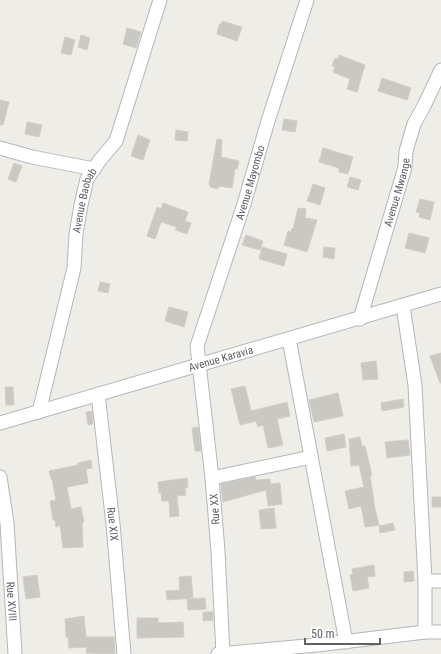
<svg xmlns="http://www.w3.org/2000/svg" width="441" height="654" viewBox="0 0 441 654" font-family="'Roboto Condensed',sans-serif">
  <rect width="100%" height="100%" fill="#efede7"/>
  <!-- building -->
  <path fill="#cac8c3" stroke="#d3cec5" d="M222 21 242 27 237 41 217 34 219 24H221Z
    M127 28 141 32 136 48 123 44Z
    M81 35 90 38 87 50 78 47Z
    M65 37 75 40 71 55 61 53Z
    M339 55 365 65 357 92 347 89 350 79 333 72 335 67 332 66 335 58 338 59Z
    M382 78 411 88 407 100 378 91Z
    M0 100 9 102 3 125H0Z
    M284 119 297 121 295 132 282 130Z
    M27 122 42 125 39 137 25 134Z
    M176 130 188 132 187 141 175 140Z
    M138 135 150 140 143 160 131 156Z
    M217 139 222 140 221 157 239 161 237 169H235L232 188 218 186V189L210 187V185L209 184Z
    M323 148 353 157 348 174 339 172V168L319 162Z
    M14 163 22 166 16 182 8 179Z
    M350 177 361 180 358 190 347 187Z
    M313 184 325 188 320 205 307 201Z
    M420 199 434 202 430 220 419 217 420 213 416 212Z
    M163 203 188 212 185 221 191 223 187 234 175 230 177 227 161 222 155 239 147 236 157 207 161 209Z
    M298 208 306 209 305 218 317 220 307 252 284 245 288 231 291 232 292 228 293 229Z
    M409 233 429 238 425 253 405 248Z
    M246 235 263 241 260 250 242 245Z
    M262 247 287 254 284 266 259 259Z
    M324 247 335 248 334 259 323 257Z
    M100 282 110 284 108 293 98 291Z
    M169 307 188 312 184 327 165 321Z
    M441 353V383H440L430 356Z
    M376 361 378 379 363 380 361 363Z
    M245 386 251 411 287 402 290 416 277 419 283 445 268 448 263 425 258 427 256 421 240 425 231 389Z
    M5 387H13L14 405H6Z
    M338 393 343 416 314 422 309 400Z
    M403 399 404 407 382 411 381 403Z
    M92 411 93 424 88 425 86 412Z
    M198 427 201 451H195L192 428Z
    M344 434 346 447 327 451 325 438Z
    M360 437 362 446H365L372 476H370L375 509 379 525 365 527 361 506 349 509 345 491 364 487 359 465 351 466 349 439Z
    M408 440 410 455 387 458 385 442Z
    M91 460 92 468 86 469 88 483 67 487 71 509 81 507 84 522H82L83 547 63 548 60 525 56 527 55 520H53L50 501 56 500 52 479H51L49 471 78 465V463Z
    M255 477 256 480 270 479V484L280 483 282 504 268 506 266 490 223 502 221 484Z
    M187 478 188 487 185 488 186 495 177 496 179 516 170 517 169 501H162L161 492 159 493 158 482Z
    M432 497H441V507H432Z
    M274 508 276 528 261 529 259 510Z
    M393 523 395 530 380 533 379 526Z
    M374 565 375 576 367 577 369 588 353 591 350 575 353 574 352 569Z
    M413 571 414 581 404 582V572Z
    M37 575 40 597 26 599 23 577Z
    M191 576 193 598 167 600 166 591 180 590 179 577Z
    M205 598 206 609 188 610 187 599Z
    M203 612H213V620L203 621Z
    M84 616 86 637H114L115 654 86 653 87 647 69 648 68 637H66L65 619Z
    M137 618H158V622L161 623 183 622 184 637 137 638Z"/>
  <g fill="none" stroke-linecap="round" stroke-linejoin="round">
    <defs>
      <g id="minor">
        <path d="M0 148 32 157 94 169"/>
        <path d="M403 306 415 385 425 581V632"/>
        <path id="s1" d="M360 319 405 167 406 151 414 124 425 104 441 70"/>
        <path d="M289 339 346 642"/>
        <path id="s2" d="M98 394 113 524 124 654"/>
        <path id="s3" d="M39 412 74 268 76 234 81 205 87 179 100 160 116 141 160 0"/>
        <path id="s4" d="M0 423 441 294"/>
        <path id="s5" d="M0 477 7 523 15 654"/>
        <path d="M212 478 311 457"/>
        <path d="M425 581H441"/>
        <path d="M218 654 317 645 425 632H441"/>
        <path id="s6" d="M223 654 218 551 212 478 197 346 244 204 268 121 307 0"/>
      </g>
    </defs>
    <!-- minor casing -->
    <use href="#minor" stroke="#b4b6ba" stroke-width="15"/>
    <!-- minor -->
    <use href="#minor" stroke="#fff" stroke-width="13"/>
  </g>
  <g text-anchor="middle" dominant-baseline="central" stroke-width="4" stroke-linejoin="round" paint-order="stroke">
    <!-- street labels -->
    <g font-size="11" fill="#5e6165" stroke="#fff">
      <text stroke="none"><textPath href="#s6" startOffset="481">Avenue Mayombo</textPath></text>
      <text stroke="none"><textPath href="#s1" startOffset="132">Avenue Mwange</textPath></text>
      <text stroke="none"><textPath href="#s3" startOffset="217">Avenue Baobab</textPath></text>
      <text stroke="none"><textPath href="#s4" startOffset="230">Avenue Karavia</textPath></text>
      <text transform="translate(215 509) rotate(-94)">Rue XX</text>
      <text stroke="none"><textPath href="#s2" startOffset="131">Rue XIX</textPath></text>
      <text stroke="none"><textPath href="#s5" startOffset="125">Rue XVIII</textPath></text>
    </g>
  </g>
  <!-- scale -->
  <path d="M305 638v6h75v-6" fill="none" stroke="#5e6165" stroke-width="2"/>
  <text x="311" y="638" font-size="12" fill="#5e6165" stroke="#ffffff" stroke-width="3" paint-order="stroke">50 m</text>
</svg>
